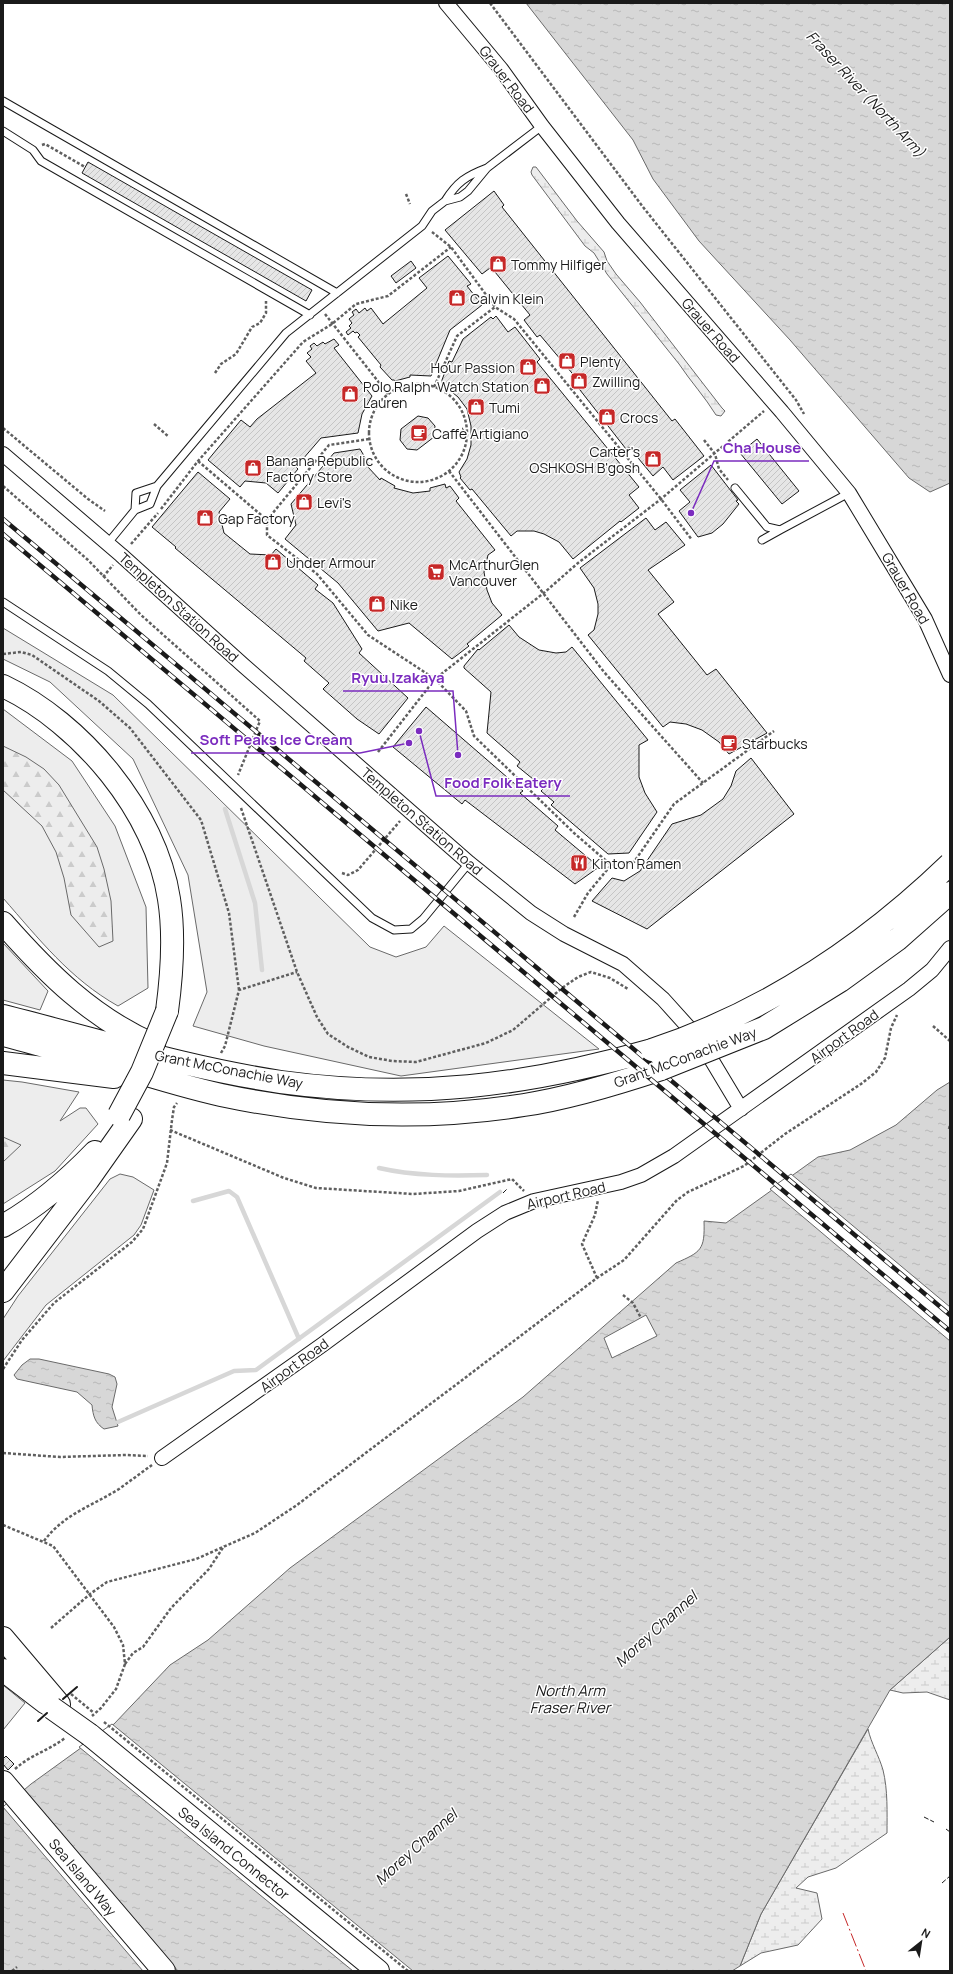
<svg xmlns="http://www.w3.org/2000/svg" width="953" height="1974" viewBox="0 0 953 1974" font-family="Manrope,sans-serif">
  <defs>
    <pattern id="forest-firs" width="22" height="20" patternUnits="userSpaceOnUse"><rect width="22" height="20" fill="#ededed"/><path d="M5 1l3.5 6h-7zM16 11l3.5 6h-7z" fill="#cbcbcb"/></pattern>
    <pattern id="wetland-marsh" width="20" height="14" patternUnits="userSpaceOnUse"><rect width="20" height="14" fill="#ededed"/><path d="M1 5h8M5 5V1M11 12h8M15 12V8" fill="none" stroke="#cbcbcb"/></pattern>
    <pattern id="water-ripples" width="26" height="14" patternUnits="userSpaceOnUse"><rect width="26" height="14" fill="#d7d7d7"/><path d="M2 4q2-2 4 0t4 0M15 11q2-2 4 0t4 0" fill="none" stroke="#b8b8b8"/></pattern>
    <pattern id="building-hatch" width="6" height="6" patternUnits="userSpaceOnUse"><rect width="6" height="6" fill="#e6e6e6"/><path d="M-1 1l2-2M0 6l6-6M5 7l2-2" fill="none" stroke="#c5c5c5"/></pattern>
  </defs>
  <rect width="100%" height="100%" fill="#fff"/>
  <!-- green -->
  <path fill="#ededed" stroke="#6a6a6a" d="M3 628 113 695 370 947 396 957 426 947 444 926 599 1049 401 1076 264 1046 193 1026 207 992 188 875 133 759 50 682 3 659Z
    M3 709 72 761 115 826 146 907 148 988 118 1006C70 979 39 939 3 898Z
    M3 943 48 991 40 1010 3 1000Z
    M3 1080 22 1082 79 1092 60 1121 80 1108H86L98 1124 55 1171 3 1204Z
    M120 1174 133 1177 154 1190 141 1225 134 1235 46 1305 3 1361V1319L18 1296 110 1179Z
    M3 1685 25 1703 3 1730Z"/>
  <!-- forest -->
  <path fill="url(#forest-firs)" stroke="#6a6a6a" d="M3 746 26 757 44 769 59 785 97 847 104 869 111 901 113 941 99 947 71 915 64 878 56 852 42 826 3 790Z
    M3 1137 21 1145 3 1162Z"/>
  <!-- wetland -->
  <path fill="url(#wetland-marsh)" stroke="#6a6a6a" d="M533 167H536L577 221 604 252 607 261 616 274 640 302 722 408 725 411 721 416 716 415C705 397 691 382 679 364L607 274 594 253 585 246 532 175 531 172Z
    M950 1637V1700L927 1692 903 1693 890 1690Z
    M868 1729C871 1743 879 1756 883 1770 888 1790 887 1813 887 1833L836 1868 808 1877 796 1888 817 1893 822 1919 798 1945 761 1953 740 1966 761 1914Z"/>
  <!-- water -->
  <path fill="url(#water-ripples)" stroke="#6a6a6a" d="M526 3H950V483L930 492 909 478 790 340 699 241 653 179 633 140Z
    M950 1082V1637L890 1690 761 1914 740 1966 732 1971H3V1808L31 1784 114 1724 170 1665 208 1640 290 1568 523 1397 676 1263C701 1252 705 1250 704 1221L726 1223 818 1157 850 1150 896 1125 937 1090Z
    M30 1359H39L109 1374 115 1377 117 1384 112 1407 118 1426 104 1429C95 1423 93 1416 92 1405L77 1392 17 1379 14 1375 22 1365Z"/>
  <!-- pier -->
  <path fill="#fff" stroke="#6a6a6a" d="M791 1174 950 1307V1341L770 1189Z
    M646 1315 657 1336 612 1358 604 1338Z
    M112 1724 413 1971H353L79 1747Z
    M22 1789 178 1971H143L3 1807Z"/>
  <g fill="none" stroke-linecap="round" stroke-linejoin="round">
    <!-- stream -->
    <path stroke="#d7d7d7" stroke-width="4.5" d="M225 809 255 903 262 970
      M379 1168C414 1176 451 1176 487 1175
      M193 1201 229 1191 237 1197 299 1339
      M118 1422 234 1371 256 1370 500 1192"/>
  </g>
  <!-- building -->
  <path fill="url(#building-hatch)" stroke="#1a1a1a" d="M88 162 312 290 306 301 82 173Z
    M494 191 504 205 502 207 672 421 675 419 704 456 673 480 663 467 653 476 629 447 626 449 573 381 577 379 540 335 537 337 524 320 530 315 495 272 498 270 494 265 482 274 445 230Z
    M448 256 471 284 467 286 482 305 450 330 431 376 410 375V377L395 381 394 380H392L380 367 381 365 358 337 360 335 357 332 355 333 353 331 348 335 346 332 351 328 349 326 352 323 349 319 354 315 352 312 356 309 359 313 365 308 367 311 371 308 383 324 427 288 419 278Z
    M411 261 416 268 396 283 391 276Z
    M496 316 508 332 515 327 540 359 537 362 639 487 629 495 639 508 621 522 620 521 573 559 559 542 544 534 534 531H517L511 536 472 489 470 490 460 478 461 477 459 472 467 459 471 445V426L467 409 458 397 442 384V380L449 361 452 362 463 339 491 317 493 319Z
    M334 339 339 345 334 348 372 396 362 414 358 433 321 438 296 467 298 469 278 493 266 483 245 481 240 487 208 460 241 420 250 427 257 419 316 373 306 361 311 357 307 353 312 349 310 346 314 343 317 346 323 342 325 344Z
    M418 416 428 418 435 426 434 437 417 450 407 449 400 440 401 429Z
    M757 439 799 491 782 504 740 453Z
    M360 449 369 464 367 466 380 480 381 478 395 486 394 488 413 493 430 491V488L445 484 446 488 450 486 459 498 456 501 495 550 488 555 484 572 487 590 492 603 502 615 467 644 469 646 452 659 409 623 378 631 338 583 285 539 296 525 291 504 334 453Z
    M711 465 738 500 736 501 739 504 723 524 712 533 698 537 679 511 690 502 680 490Z
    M198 472 230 499 219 512 224 533 250 554 271 555 276 549 318 585 315 589 333 603 362 649 359 653 408 698 379 734 357 719 323 689 329 683 304 661 306 658 175 548 176 547 152 527Z
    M646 518 655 530 666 522 685 545 648 570 674 602 658 614 707 675 716 669 767 733 729 754 719 742 702 730 686 724 670 722 663 727 588 635 594 630 598 614V604L594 588 580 568Z
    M509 625 519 637 539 650 556 653 566 652 572 647 648 740 639 745V777L645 793 657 812 629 853 608 854 551 805 554 802 541 791 544 788 517 766 520 762 487 733 491 692 464 668V666L478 649 479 650Z
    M426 707 523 791 520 793 558 826 555 830 599 867 575 884 465 800 462 804 393 747Z
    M751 758 794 814 647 929 592 901 612 878 624 881 640 871 672 824 701 815 723 799 731 786 736 771Z
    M6 1756 14 1764 8 1770 3 1764V1759Z"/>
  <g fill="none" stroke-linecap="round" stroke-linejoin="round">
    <defs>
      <path id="lane" d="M3 101 337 293
        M3 131 33 150 41 161 310 315
        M445 201C457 182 466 176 487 168
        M735 488 767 527 780 530 849 493
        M135 510 136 493 157 486
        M762 540 780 530
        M108 543 135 510 150 504 157 486 286 333 422 226 432 211 445 201 460 197 468 191 487 168 542 126
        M3 602 108 671 148 704 372 918 394 930 411 929 423 919 469 863"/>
      <path id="street" d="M446 3 501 69 542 126 618 223 782 412 849 493 925 619 950 675
        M3 454 121 555 243 665 469 863 531 913 564 934 623 964 663 999 699 1039 741 1109
        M162 1458 322 1345 477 1231 505 1213 534 1201 621 1182 641 1175 674 1156 909 989 932 970 950 948"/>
      <path id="primary" d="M3 686C81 723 156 812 169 899 175 936 172 974 167 1011
        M3 923C47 973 92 1018 154 1045
        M3 1016C95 1039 187 1068 281 1082 412 1100 526 1086 652 1050
        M3 1035C40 1045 77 1054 114 1065 150 1076 185 1087 221 1095 320 1116 424 1121 524 1105 570 1098 616 1084 661 1069
        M3 1063 114 1077
        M3 1226C38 1206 67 1181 95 1152
        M3 1291 88 1180 131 1119
        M3 1638 59 1704
        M3 1670 46 1703
        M90 1735 378 1971
        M3 1782 164 1971"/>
    </defs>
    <!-- lane casing -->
    <use href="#lane" stroke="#1a1a1a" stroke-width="9"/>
    <!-- street casing -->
    <use href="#street" stroke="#1a1a1a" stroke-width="16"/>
    <!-- primary casing -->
    <use href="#primary" stroke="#1a1a1a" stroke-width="24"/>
    <!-- path -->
    <path stroke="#5f5f5f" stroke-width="2.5" stroke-dasharray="3 2" stroke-linecap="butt" d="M490 3 643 207 796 400 804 414
      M42 145 45 144 85 167
      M406 194 410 204
      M432 232 451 247 495 307 514 319 661 499 692 540
      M325 314 388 394
      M215 373 221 364 236 354 252 327 260 323 266 313V301
      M369 433a49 49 0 1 1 98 0a49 49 0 1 1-98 0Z
      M434 387 457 336 495 307
      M154 424 169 437
      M3 428 88 499 105 511
      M369 439 329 445 267 520V535L317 574 368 635 435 679 466 711 474 736 574 833 611 865
      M704 440 715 454 719 469 728 480
      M198 461 267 520
      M449 471 604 672 703 783
      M3 486 88 560 141 615 260 721 238 775
      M161 509 198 461 303 342 332 324 356 304 388 296 451 247
      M131 544 158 513
      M103 577 113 565
      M3 654 21 652 32 655 99 701 130 728 201 820 229 913 239 990
      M378 752 435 679 545 592 578 563 661 499 764 411
      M241 808 297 972 317 1017 328 1034 348 1047 369 1057 392 1061 416 1062 486 1043 513 1030 562 988 578 977 591 972 610 978 628 989
      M342 873 348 875 358 870 400 821
      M574 917 588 893 611 865 634 862 674 804 774 731
      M933 1026 950 1041
      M221 1053 225 1046 239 990 297 972
      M949 1129 950 1125
      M170 1130 284 1178 316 1188 413 1194 459 1191 512 1179 524 1191
      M597 1278 582 1244 595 1215 598 1200
      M623 1295 633 1303 641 1318
      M3 1369 22 1340 54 1303 132 1242 143 1229 167 1163 172 1120 174 1107 177 1103
      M3 1453 60 1457 126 1455 148 1456
      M3 1525 53 1546 114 1627 123 1645 125 1664 116 1689 101 1708 92 1716
      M44 1541C64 1514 92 1506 119 1489 130 1481 141 1473 152 1465
      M51 1628 90 1594 107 1582 196 1559 255 1533 297 1505 597 1278 624 1260 677 1200 688 1192 744 1166 785 1134 861 1084 876 1072 885 1058 891 1028 897 1015
      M125 1664 133 1653 143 1647 171 1608 209 1569 224 1546
      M15 1769C32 1754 48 1751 65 1738
      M12 1971 17 1967"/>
    <!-- lane -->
    <use href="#lane" stroke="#fff" stroke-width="7"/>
    <!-- street -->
    <use href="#street" stroke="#fff" stroke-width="14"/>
    <!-- primary -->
    <use href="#primary" stroke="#fff" stroke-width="22"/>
    <defs>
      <path id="rail" d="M3 519 950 1315
        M3 534 950 1331"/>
    </defs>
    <!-- rail casing -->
    <use href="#rail" stroke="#1a1a1a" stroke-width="4.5"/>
    <!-- rail -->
    <use href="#rail" stroke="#fff" stroke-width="3" stroke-dasharray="9" stroke-linecap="butt"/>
    <defs>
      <path id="primary-bridge" d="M652 1050C766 1012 864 947 950 864
        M661 1069 764 1028 840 981 898 939 950 893
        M119 1115 142 1072 167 1011
        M52 1708 90 1735"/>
    </defs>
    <!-- primary-bridge casing -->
    <use href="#primary-bridge" stroke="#1a1a1a" stroke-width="24" stroke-linecap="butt"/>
    <!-- path-bridge -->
    <path stroke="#5f5f5f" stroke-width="2.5" stroke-dasharray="3 2" stroke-linecap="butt" d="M71 1694 94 1713
      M104 1722 408 1971"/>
    <!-- primary-bridge -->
    <use href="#primary-bridge" stroke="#fff" stroke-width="22"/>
    <!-- fence -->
    <path stroke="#1a1a1a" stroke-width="1" stroke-dasharray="5 2" stroke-linecap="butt" d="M503 1193 507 1189
      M924 1817 934 1822
      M946 1829 950 1832
      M942 1883 950 1876"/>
    <!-- wall -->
    <path stroke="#1a1a1a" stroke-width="2" d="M63 1699 77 1687
      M38 1721 47 1713"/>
    <!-- power -->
    <path stroke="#c62828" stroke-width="1" stroke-dasharray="14 3 2 3" stroke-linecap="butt" d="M843 1913 866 1971"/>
  </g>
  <!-- icons -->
  <defs>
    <symbol id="shop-square" viewBox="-11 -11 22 22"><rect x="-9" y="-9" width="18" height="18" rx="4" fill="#c62828" stroke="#fff"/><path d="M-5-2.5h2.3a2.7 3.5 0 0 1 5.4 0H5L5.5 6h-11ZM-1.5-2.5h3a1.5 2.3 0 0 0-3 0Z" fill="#fff"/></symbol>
    <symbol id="cafe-square" viewBox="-11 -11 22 22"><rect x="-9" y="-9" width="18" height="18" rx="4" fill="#c62828" stroke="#fff"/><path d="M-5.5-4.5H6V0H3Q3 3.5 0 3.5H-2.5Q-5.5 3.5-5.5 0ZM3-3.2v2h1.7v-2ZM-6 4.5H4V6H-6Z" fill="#fff"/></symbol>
    <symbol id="supermarket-square" viewBox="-11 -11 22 22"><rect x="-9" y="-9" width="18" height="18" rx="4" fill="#c62828" stroke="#fff"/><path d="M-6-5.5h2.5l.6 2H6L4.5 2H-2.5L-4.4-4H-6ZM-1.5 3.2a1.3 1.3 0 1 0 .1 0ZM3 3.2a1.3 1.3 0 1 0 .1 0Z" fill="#fff"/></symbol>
    <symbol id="restaurant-square" viewBox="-11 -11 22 22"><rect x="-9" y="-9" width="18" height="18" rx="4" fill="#c62828" stroke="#fff"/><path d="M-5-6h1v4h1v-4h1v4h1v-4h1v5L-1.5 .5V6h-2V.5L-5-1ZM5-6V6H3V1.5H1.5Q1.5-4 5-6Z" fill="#fff"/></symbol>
  </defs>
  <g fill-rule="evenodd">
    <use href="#shop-square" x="488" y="254" width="20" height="20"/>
    <use href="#shop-square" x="447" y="288" width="20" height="20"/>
    <use href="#shop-square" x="557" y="351" width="20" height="20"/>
    <use href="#shop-square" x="518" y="357" width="20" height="20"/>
    <use href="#shop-square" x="569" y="371" width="20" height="20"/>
    <use href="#shop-square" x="532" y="376" width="20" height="20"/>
    <use href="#shop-square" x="340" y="384" width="20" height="20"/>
    <use href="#shop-square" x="466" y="397" width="20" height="20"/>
    <use href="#shop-square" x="597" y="407" width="20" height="20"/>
    <use href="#cafe-square" x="409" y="423" width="20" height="20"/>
    <use href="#shop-square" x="643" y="449" width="20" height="20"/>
    <use href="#shop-square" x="243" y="458" width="20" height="20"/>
    <use href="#shop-square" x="294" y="492" width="20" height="20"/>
    <use href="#shop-square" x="195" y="508" width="20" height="20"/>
    <use href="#shop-square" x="263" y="552" width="20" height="20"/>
    <use href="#supermarket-square" x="426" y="562" width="20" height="20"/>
    <use href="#shop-square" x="367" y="594" width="20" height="20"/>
    <use href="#cafe-square" x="719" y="733" width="20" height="20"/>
    <use href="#restaurant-square" x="569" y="853" width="20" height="20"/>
  </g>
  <g text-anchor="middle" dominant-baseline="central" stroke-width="3" stroke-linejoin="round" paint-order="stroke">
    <!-- street labels -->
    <g font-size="14" fill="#1a1a1a" stroke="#fff">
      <text transform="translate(507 79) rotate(53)">Grauer Road</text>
      <text transform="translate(711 330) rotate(49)">Grauer Road</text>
      <text transform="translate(906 588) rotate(60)">Grauer Road</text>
      <text transform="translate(179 607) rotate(42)">Templeton Station Road</text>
      <text transform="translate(422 821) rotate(41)">Templeton Station Road</text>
      <text transform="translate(844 1036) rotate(-36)">Airport Road</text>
      <text transform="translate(685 1057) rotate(-20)">Grant McConachie Way</text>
      <text transform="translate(229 1069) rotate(11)">Grant McConachie Way</text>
      <text transform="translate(566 1195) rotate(-13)">Airport Road</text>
      <text transform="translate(294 1365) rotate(-36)">Airport Road</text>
      <text transform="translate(234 1853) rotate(39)">Sea Island Connector</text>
      <text transform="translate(83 1877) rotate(50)">Sea Island Way</text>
    </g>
    <!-- poi labels -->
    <g font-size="14" fill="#1a1a1a" stroke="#fff" text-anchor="start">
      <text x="511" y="264">Tommy Hilfiger</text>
      <text x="470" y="298">Calvin Klein</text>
      <text x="580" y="361">Plenty</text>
      <text x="515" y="367" text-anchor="end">Hour Passion</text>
      <text x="592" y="381">Zwilling</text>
      <text x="363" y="386">Polo Ralph<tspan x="363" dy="16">Lauren</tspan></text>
      <text x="529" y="386" text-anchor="end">Watch Station</text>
      <text x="489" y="407">Tumi</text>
      <text x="620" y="417">Crocs</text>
      <text x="432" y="433">Caffè Artigiano</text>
      <text x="640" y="451" text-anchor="end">Carter's<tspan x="640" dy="16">OSHKOSH B'gosh</tspan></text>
      <text x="266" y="460">Banana Republic<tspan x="266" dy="16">Factory Store</tspan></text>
      <text x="317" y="502">Levi's</text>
      <text x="218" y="518">Gap Factory</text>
      <text x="286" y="562">Under Armour</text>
      <text x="449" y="564">McArthurGlen<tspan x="449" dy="16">Vancouver</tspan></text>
      <text x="390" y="604">Nike</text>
      <text x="742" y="743">Starbucks</text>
      <text x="592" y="863">Kinton Ramen</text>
    </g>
    <!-- water labels -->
    <g font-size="15" font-style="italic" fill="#1a1a1a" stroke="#fff">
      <text transform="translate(866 94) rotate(47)">Fraser River (North Arm)</text>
      <text transform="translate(656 1629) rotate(-42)">Morey Channel</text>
      <text x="570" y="1690">North Arm<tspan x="570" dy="17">Fraser River</tspan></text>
      <text transform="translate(416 1847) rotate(-42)">Morey Channel</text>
    </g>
  </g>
  <!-- callouts -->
  <path fill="none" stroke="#7b2cbf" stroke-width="1.5" d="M691 513L714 461H809M458 755L453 691H343M409 743L360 753H191M419 731L436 796H570"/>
  <g fill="#7b2cbf" stroke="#fff" stroke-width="1.5">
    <circle cx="691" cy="513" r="4"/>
    <circle cx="458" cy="755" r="4"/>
    <circle cx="409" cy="743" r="4"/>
    <circle cx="419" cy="731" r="4"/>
  </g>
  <g font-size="15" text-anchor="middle" font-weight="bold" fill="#7b2cbf" stroke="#fff" stroke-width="3" stroke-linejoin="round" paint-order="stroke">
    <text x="762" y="453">Cha House</text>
    <text x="398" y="683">Ryuu Izakaya</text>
    <text x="276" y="745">Soft Peaks Ice Cream</text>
    <text x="503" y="788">Food Folk Eatery</text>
  </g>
  <!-- border -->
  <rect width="953" height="1974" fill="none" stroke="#1a1a1a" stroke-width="8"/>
  <!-- north arrow -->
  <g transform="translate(921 1942) rotate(30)" stroke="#ffffff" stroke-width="3" paint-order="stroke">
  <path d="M0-3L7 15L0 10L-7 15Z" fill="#1a1a1a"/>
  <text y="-6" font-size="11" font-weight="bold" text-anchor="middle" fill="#1a1a1a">N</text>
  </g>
</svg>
